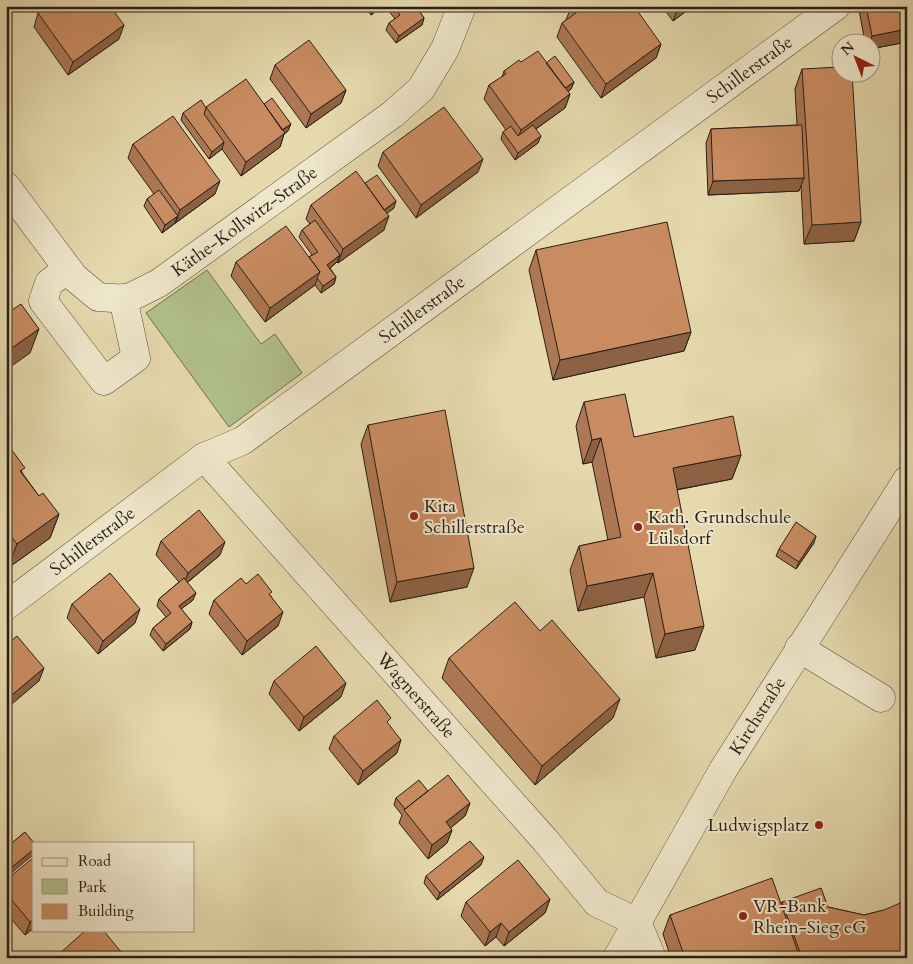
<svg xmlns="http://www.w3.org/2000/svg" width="913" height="964" viewBox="0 0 913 964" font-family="Cardo,serif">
  <rect width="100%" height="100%" fill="#e5d9ad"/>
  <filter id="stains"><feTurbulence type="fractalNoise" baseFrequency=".004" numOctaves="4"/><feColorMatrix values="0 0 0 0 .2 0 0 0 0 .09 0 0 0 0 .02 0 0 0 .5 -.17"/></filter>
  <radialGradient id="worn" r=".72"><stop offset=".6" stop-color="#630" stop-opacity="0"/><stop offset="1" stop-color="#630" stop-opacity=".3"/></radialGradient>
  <!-- green -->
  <path fill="#b1c08d" stroke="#6e6f52" d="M207 270 261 344 275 334 302 373 229 427 146 313Z"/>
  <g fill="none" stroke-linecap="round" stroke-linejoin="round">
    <defs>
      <g id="minor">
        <path id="s1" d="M6 186 74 277 98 297 127 299 159 283 393 114 421 89 445 49 462 6"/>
        <path d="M68 269 49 283 43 301 104 381 136 358 123 298"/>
        <path id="s2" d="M204 457 545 840 597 903 637 922 652 958"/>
        <path id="s3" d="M6 606 204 457 242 441 836 6"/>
        <path d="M799 648 881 698"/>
        <path id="s4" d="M617 958 723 770 907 480"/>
      </g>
    </defs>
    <!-- minor casing -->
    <use href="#minor" stroke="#594d3c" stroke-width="29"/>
    <!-- minor -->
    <use href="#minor" stroke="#eee6ca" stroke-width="28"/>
  </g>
  <!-- wall -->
  <path fill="#ad7853" stroke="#2a1e17" d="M364 6H383L371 15Z
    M389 6H419L417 8 424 18 422 25 396 43 386 30 389 23 395 19 388 10Z
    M662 6H693L673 21Z
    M860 6H907V42L870 49V42H865L859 10Z
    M571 7 661 44 656 58 601 98 557 37 562 23 566 20Z
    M38 13 119 39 68 75 34 27Z
    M521 62 546 63 574 82 571 89 568 92 570 94 565 108 536 129 538 143 515 160 501 139 503 132 506 130 484 99 489 85 502 77 504 71Z
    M275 65 346 90 341 103 306 128 270 79Z
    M802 69 861 222 854 241 804 244 801 185 799 191 708 195 706 143 711 129 797 125 795 89Z
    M264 104 288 131 284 134 280 147 241 176 222 149 209 159 181 120 183 113 206 108Z
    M133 144 215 194 162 233 144 206 147 199 154 194 128 158Z
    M383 152 478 172 416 218 378 166Z
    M365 183 394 208 387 213 384 230 338 263 337 262 330 268 336 277 334 284 321 293 315 285 265 322 231 276 236 262 309 257 312 255 299 237 302 230 310 224 306 219 311 205Z
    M536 250 691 332 684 351 553 380 529 270Z
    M584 402 634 437 741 455 732 479 677 490 695 650 656 658 644 597 578 611 570 570 579 546 608 540 592 462 583 464 576 426Z
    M368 425 467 587 390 602 361 444Z
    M6 442 23 474 39 496 59 514 50 538 8 568 6 566Z
    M161 541 220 555 187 583 193 600 181 609 192 622 190 629 163 651 150 635 153 628 166 617 157 606 159 599 179 582 156 555Z
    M814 543 796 569 776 556 779 549Z
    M246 584 271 596 278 626 242 655 209 614 214 600Z
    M72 604 135 623 98 654 67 618Z
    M449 658 613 718 535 785 442 678Z
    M274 681 341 697 299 731 269 694Z
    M334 736 397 753 358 785 329 749Z
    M428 791 470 803 465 816 450 828 452 830 447 843 428 859 399 823 402 815 394 805 396 798Z
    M25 832 10 874 6 870V848Z
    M481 865 437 900 424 883 426 876Z
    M6 880 34 928 25 935 6 913Z
    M550 899 545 913 504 946 496 937 485 946 461 916 466 902Z
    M782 902 828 907 864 915 884 910 907 958H671L663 934 670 915 781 904Z
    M59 954 126 958H58Z"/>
  <!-- shaded-wall -->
  <path fill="#8d6244" stroke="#2a1e17" d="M374 6H383L371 15Z
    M679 6H693L673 21 678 7Z
    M424 18 422 25 396 43 399 36Z
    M124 25 119 39 68 75 73 62Z
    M907 29V42L870 49V42L872 36Z
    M661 44 656 58 601 98 606 84Z
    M574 82 571 89 558 99 560 92Z
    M346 90 341 103 306 128 311 114Z
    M570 94 565 108 516 143 521 130Z
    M291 124 288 131 284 134 280 147 241 176 246 162 278 134Z
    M541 136 538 143 515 160 518 153Z
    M224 142 222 149 209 159 212 152Z
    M483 159 478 172 416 218 421 205Z
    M804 178 799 191 708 195 713 181Z
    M220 181 215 194 175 223 180 210Z
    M396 201 394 208 381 218 384 211Z
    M178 216 175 223 162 233 165 225Z
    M389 216 384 230 338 263 343 249Z
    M861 222 854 241 804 244 812 225Z
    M340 255 337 262 325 272 327 265Z
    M320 272 315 285 265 322 270 308Z
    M336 277 334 284 321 293 323 286Z
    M39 329 30 353 6 370V352Z
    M691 332 684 351 553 380 560 360Z
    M601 438 592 462 583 464 592 440Z
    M741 455 732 479 664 492 673 468Z
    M59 514 50 538 8 568 17 544Z
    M10 535 6 545V537Z
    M816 536 814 543 796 569 799 562Z
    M225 542 220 555 183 586 188 573Z
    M474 568 467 587 390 602 397 582Z
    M653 573 644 597 578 611 587 586Z
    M196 593 193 600 176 613 179 606Z
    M140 609 135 623 98 654 103 641Z
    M283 612 278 626 242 655 247 641Z
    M192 622 190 629 163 651 166 644Z
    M704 626 695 650 656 658 665 634Z
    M44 668 39 681 6 709V700Z
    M346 683 341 697 299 731 304 717Z
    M620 699 613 718 535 785 542 766Z
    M401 740 397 753 358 785 363 771Z
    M470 803 465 816 441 836 446 822Z
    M12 818 7 831 6 832V823Z
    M452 830 447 843 428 859 432 845Z
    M34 849V854L10 874 12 867Z
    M484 857 481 865 437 900 440 893Z
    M550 899 545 913 504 946 509 932Z
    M34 919V928L25 935 30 922Z
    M501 923 496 937 485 946 490 932Z"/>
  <!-- building -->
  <path fill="#c98c61" stroke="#2a1e17" d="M48 6H110L124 25 73 62 38 13Z
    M393 6H416L424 18 399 36 389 23 400 15Z
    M572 6H634L661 44 606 84 562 23 576 13 571 7Z
    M866 6H907V29L872 36Z
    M309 40 346 90 311 114 275 65Z
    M538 51 570 94 521 130 489 85 506 74 504 71 519 60 521 62Z
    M555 56 574 82 565 88 546 63Z
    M840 67V72H852L861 222 812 225 802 69Z
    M246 79 285 133 246 162 206 107Z
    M272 98 291 124 282 130 264 104Z
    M201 100 206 108 204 114 224 142 212 152 183 113Z
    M444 107 483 159 421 205 383 152Z
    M173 116 220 181 180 210 133 144Z
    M533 125 541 136 518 153 503 132 511 126 518 136Z
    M802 125 804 178 713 181 711 129Z
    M356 171 389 216 343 249 311 205Z
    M377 175 396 201 384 210 365 183Z
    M159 190 178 216 165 225 147 199Z
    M315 220 340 255 327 265 336 277 323 286 317 278 320 272 309 257 318 252 302 230Z
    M667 222 691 332 560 360 536 250Z
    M286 226 320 272 270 308 236 262Z
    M21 304 39 329 6 352V314Z
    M625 394 634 437 733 416 741 455 673 468 704 626 665 634 653 573 587 586 579 546 621 537 601 438 592 440 584 402Z
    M445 410 474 568 397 582 368 425Z
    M6 442 25 468 20 471 39 496 43 493 59 514 17 544 10 535 6 537Z
    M199 510 225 542 188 573 161 541Z
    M796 522 816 536 799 562 779 549Z
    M110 573 140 609 103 641 72 604Z
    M258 574 272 592 269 594 283 612 247 641 214 600 241 578 246 584Z
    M184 578 196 593 179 606 192 622 166 644 153 628 171 613 159 599Z
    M515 602 540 631 552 620 620 699 542 766 449 658Z
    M17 636 44 668 6 700V645Z
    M316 646 346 683 304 717 274 681Z
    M377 700 391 718 387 722 401 740 363 771 334 736Z
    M448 775 470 803 446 822 452 830 432 845 404 810Z
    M419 780 428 791 405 809 396 798Z
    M6 811 12 818 6 823Z
    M25 832 34 843V849L12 867 6 860V848Z
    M470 841 484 857 440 893 426 876Z
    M34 857V919L30 922 6 893V880Z
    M518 860 550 899 509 932 501 923 490 932 466 902Z
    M772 878 800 958H685L670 915Z
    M821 888 828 907 864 915 884 910 907 900V958H802L782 902Z
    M86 930H103L126 958H62L59 954Z
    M166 953 170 958H160Z"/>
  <!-- markers -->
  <g fill="#8f2418" stroke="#eee6ca" stroke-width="2">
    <circle cx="414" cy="516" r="5"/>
    <circle cx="638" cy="527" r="5"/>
    <circle cx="819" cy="825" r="5"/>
    <circle cx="743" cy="916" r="5"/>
  </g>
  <g text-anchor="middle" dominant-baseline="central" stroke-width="4" stroke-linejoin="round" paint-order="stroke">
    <!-- street labels -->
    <g font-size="18" fill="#2a1e17" stroke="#eee6ca">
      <text stroke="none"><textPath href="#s3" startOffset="918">Schillerstraße</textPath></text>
      <text stroke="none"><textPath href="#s1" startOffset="315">Käthe-Kollwitz-Straße</textPath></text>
      <text stroke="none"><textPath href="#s3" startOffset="512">Schillerstraße</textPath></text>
      <text stroke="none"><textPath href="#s3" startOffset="108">Schillerstraße</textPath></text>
      <text stroke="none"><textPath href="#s2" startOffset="319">Wagnerstraße</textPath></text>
      <text stroke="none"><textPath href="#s4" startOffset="280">Kirchstraße</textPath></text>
    </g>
    <!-- poi labels -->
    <g font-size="18" fill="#2a1e17" stroke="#eee6ca" text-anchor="start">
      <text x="424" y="506">Kita<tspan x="424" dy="21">Schillerstraße</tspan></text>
      <text x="648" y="517">Kath. Grundschule<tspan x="648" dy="21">Lülsdorf</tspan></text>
      <text x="809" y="825" text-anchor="end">Ludwigsplatz</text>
      <text x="753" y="906">VR-Bank<tspan x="753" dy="21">Rhein-Sieg eG</tspan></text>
    </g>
  </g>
  <!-- margin -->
  <rect width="913" height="964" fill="none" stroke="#e5d9ad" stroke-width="25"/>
  <rect x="8" y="8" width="898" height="949" fill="none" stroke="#2a1e17" stroke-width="2.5"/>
  <rect x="12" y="12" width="888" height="939" fill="none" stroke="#2a1e17"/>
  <!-- legend -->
  <rect x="32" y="842" width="162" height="90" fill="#eee6ca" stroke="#a09682"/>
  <rect x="42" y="858" width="25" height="8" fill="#eee6ca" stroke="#a09682"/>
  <text x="78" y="866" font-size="15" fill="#2a1e17">Road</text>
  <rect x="42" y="879" width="25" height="15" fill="#b1c08d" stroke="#a09682"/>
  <text x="78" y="892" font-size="15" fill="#2a1e17">Park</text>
  <rect x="42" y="904" width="25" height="15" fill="#c98c61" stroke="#a09682"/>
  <text x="78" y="916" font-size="15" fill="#2a1e17">Building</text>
  <!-- north arrow -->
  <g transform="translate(856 58) rotate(318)"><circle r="24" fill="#eee6ca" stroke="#a09682"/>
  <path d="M0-4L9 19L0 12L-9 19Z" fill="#8f2418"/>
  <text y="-8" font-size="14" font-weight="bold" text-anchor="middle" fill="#2a1e17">N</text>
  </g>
  <rect width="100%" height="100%" filter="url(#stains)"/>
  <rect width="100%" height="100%" fill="url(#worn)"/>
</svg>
